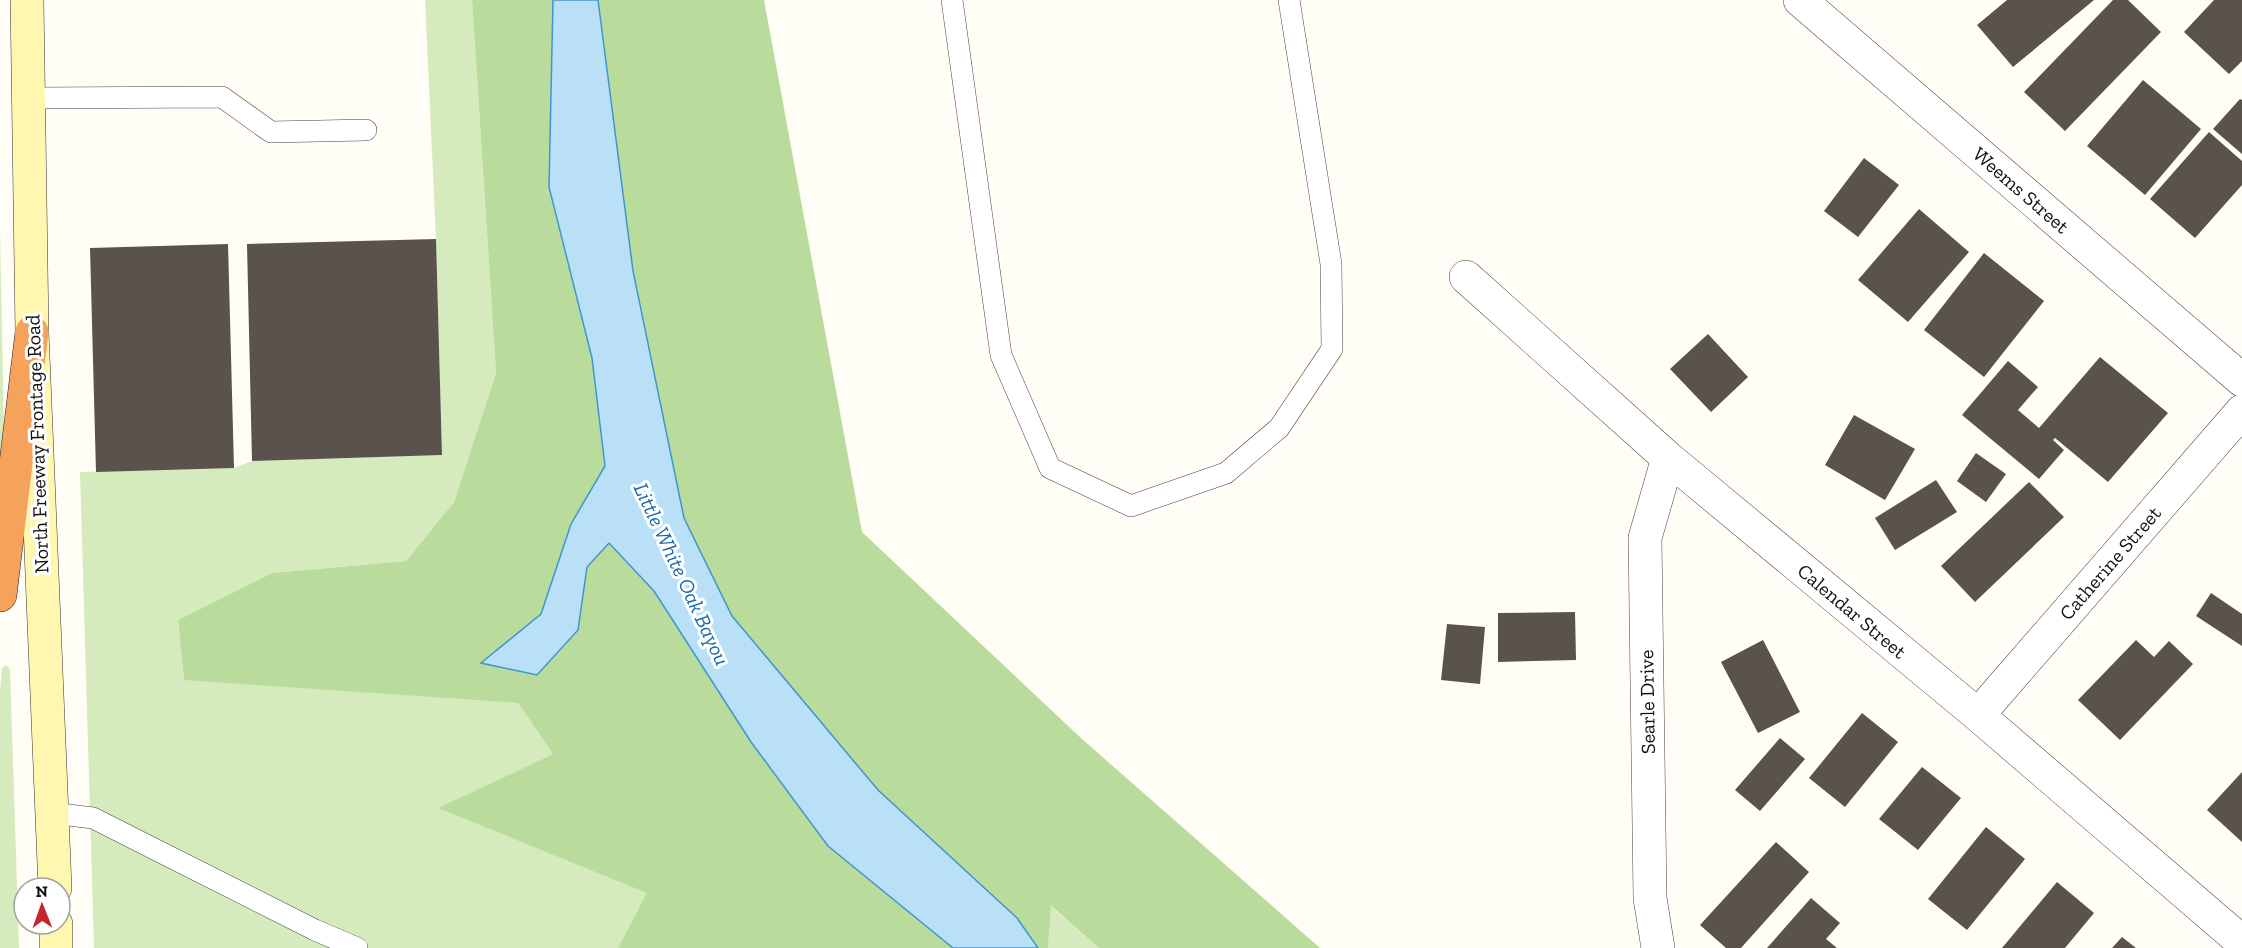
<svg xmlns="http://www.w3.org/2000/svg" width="2242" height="948" viewBox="0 0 2242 948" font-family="'Zilla Slab',serif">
  <rect width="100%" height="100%" fill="#fffdf5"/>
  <!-- green -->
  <path fill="#d5ebbd" d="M425 0H472L496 373 454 502 406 561 272 573 178 620 184 679 518 703 553 754 439 808 648 893 618 948H94L80 472 234 468 252 461 442 455 436 239Z
    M0 228 4 434 0 509Z
    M6 665 10 669 19 948H0V692L2 668Z
    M1050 906 1099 948H1048Z"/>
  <!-- forest -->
  <path fill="#b9dc9c" d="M472 0H764L862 532 1082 739 1320 948H1099L1051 906 1048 948H618L647 893 438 808 553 754 518 703 184 680 178 620 272 573 406 561 454 502 496 373Z"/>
  <!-- water -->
  <path fill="#b9e0f7" stroke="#3f96cf" stroke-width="1.5" d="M553 0H598L633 271 684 518 732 616 878 790 1017 918 1038 948H953L828 846 751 742 654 591 609 543 587 567 578 630 537 675 481 663 541 614 571 524 605 466 592 358 549 187Z"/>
  <!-- building -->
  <path fill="#5a524d" d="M2007 0H2094L2013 67 1977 25Z
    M2113 0H2128L2161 32 2065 131 2024 92Z
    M2214 0H2242V61L2229 74 2184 32Z
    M2143 80 2201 129 2145 195 2087 146Z
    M2240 99 2242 100V154L2213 129Z
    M2209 132 2242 161V185L2195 238 2150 199Z
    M1864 158 1899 185 1858 237 1824 211Z
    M1919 209 1969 252 1908 322 1858 280Z
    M436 239 442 455 252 461 247 244Z
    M228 244 234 468 96 472 90 248Z
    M1984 253 2044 301 1984 377 1924 330Z
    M1708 334 1748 377 1711 412 1670 369Z
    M2100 357 2168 413 2108 482 2055 438 2053 440 2064 450 2039 479 1962 415 2008 361 2038 387 2018 410 2039 428Z
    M1854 415 1915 449 1885 500 1825 465Z
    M1976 453 2006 474 1986 502 1957 481Z
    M1936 480 1957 512 1895 550 1875 518Z
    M2029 482 2064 517 1975 602 1941 566Z
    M2211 593 2242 614V646L2196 616Z
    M1575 612 1576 660 1498 662V613Z
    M1447 624 1485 627 1480 684 1441 680Z
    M1763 640 1800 712 1758 733 1721 662Z
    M2136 640 2154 657 2169 641 2193 664 2120 740 2078 700Z
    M1862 713 1898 742 1845 807 1809 778Z
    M1780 738 1805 759 1760 811 1735 790Z
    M1922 767 1961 798 1918 850 1879 819Z
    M2242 772V842L2207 810Z
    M1986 827 2025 859 1967 930 1928 899Z
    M1776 842 1809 872 1741 948H1726L1700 925Z
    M2057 882 2094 913 2065 948H2002Z
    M1811 898 1840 923 1826 939 1837 948H1767Z
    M2122 937 2136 948H2112Z"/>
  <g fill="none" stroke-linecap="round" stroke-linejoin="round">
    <defs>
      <path id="lane" d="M952 0 1001 355 1050 468 1131 506 1226 473 1279 428 1332 349 1331 264 1289 0
        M31 98 222 97 271 132 366 130
        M53 813 93 818 315 930 357 948"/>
      <path id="street" d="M1800 0 2242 380
        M1466 277 1668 458 1978 715 2242 942
        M1978 715 2242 411
        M1658 948 1650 898 1645 538 1668 458"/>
      <path id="secondary" d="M27 0 32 332 55 888
        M56 924V948"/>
      <path id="highway" d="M0 595 32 332"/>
    </defs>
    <!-- lane casing -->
    <use href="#lane" stroke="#444" stroke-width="22"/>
    <!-- street casing -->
    <use href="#street" stroke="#444" stroke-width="34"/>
    <!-- secondary casing -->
    <use href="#secondary" stroke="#333" stroke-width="34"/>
    <!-- highway casing -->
    <use href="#highway" stroke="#222" stroke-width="34"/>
    <!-- lane -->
    <use href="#lane" stroke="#fff" stroke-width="21"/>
    <!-- street -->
    <use href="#street" stroke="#fff" stroke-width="33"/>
    <!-- secondary -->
    <use href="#secondary" stroke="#fff6b0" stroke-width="33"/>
    <!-- highway -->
    <use href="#highway" stroke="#f5a25d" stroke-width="33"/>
  </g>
  <g text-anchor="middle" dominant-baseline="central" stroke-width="6" stroke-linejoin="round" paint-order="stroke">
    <!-- street labels -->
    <g font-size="20" fill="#111" stroke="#fff">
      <text transform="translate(2021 190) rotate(41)">Weems Street</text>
      <text transform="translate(37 444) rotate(-92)">North Freeway Frontage Road</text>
      <text transform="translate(2110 563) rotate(-49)">Catherine Street</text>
      <text transform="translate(1852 611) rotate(40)">Calendar Street</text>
      <text transform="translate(1647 702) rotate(-91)">Searle Drive</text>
    </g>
    <!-- water labels -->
    <g font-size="21" font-style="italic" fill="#1768a6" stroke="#fff">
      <text transform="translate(682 574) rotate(65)">Little White Oak Bayou</text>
    </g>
  </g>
  <!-- north arrow -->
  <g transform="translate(42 906) rotate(359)"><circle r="28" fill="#ffffff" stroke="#a0a0a0" stroke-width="1.5"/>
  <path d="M0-4.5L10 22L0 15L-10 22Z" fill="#c4262e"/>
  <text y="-9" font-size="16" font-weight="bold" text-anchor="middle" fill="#111111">N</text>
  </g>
</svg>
